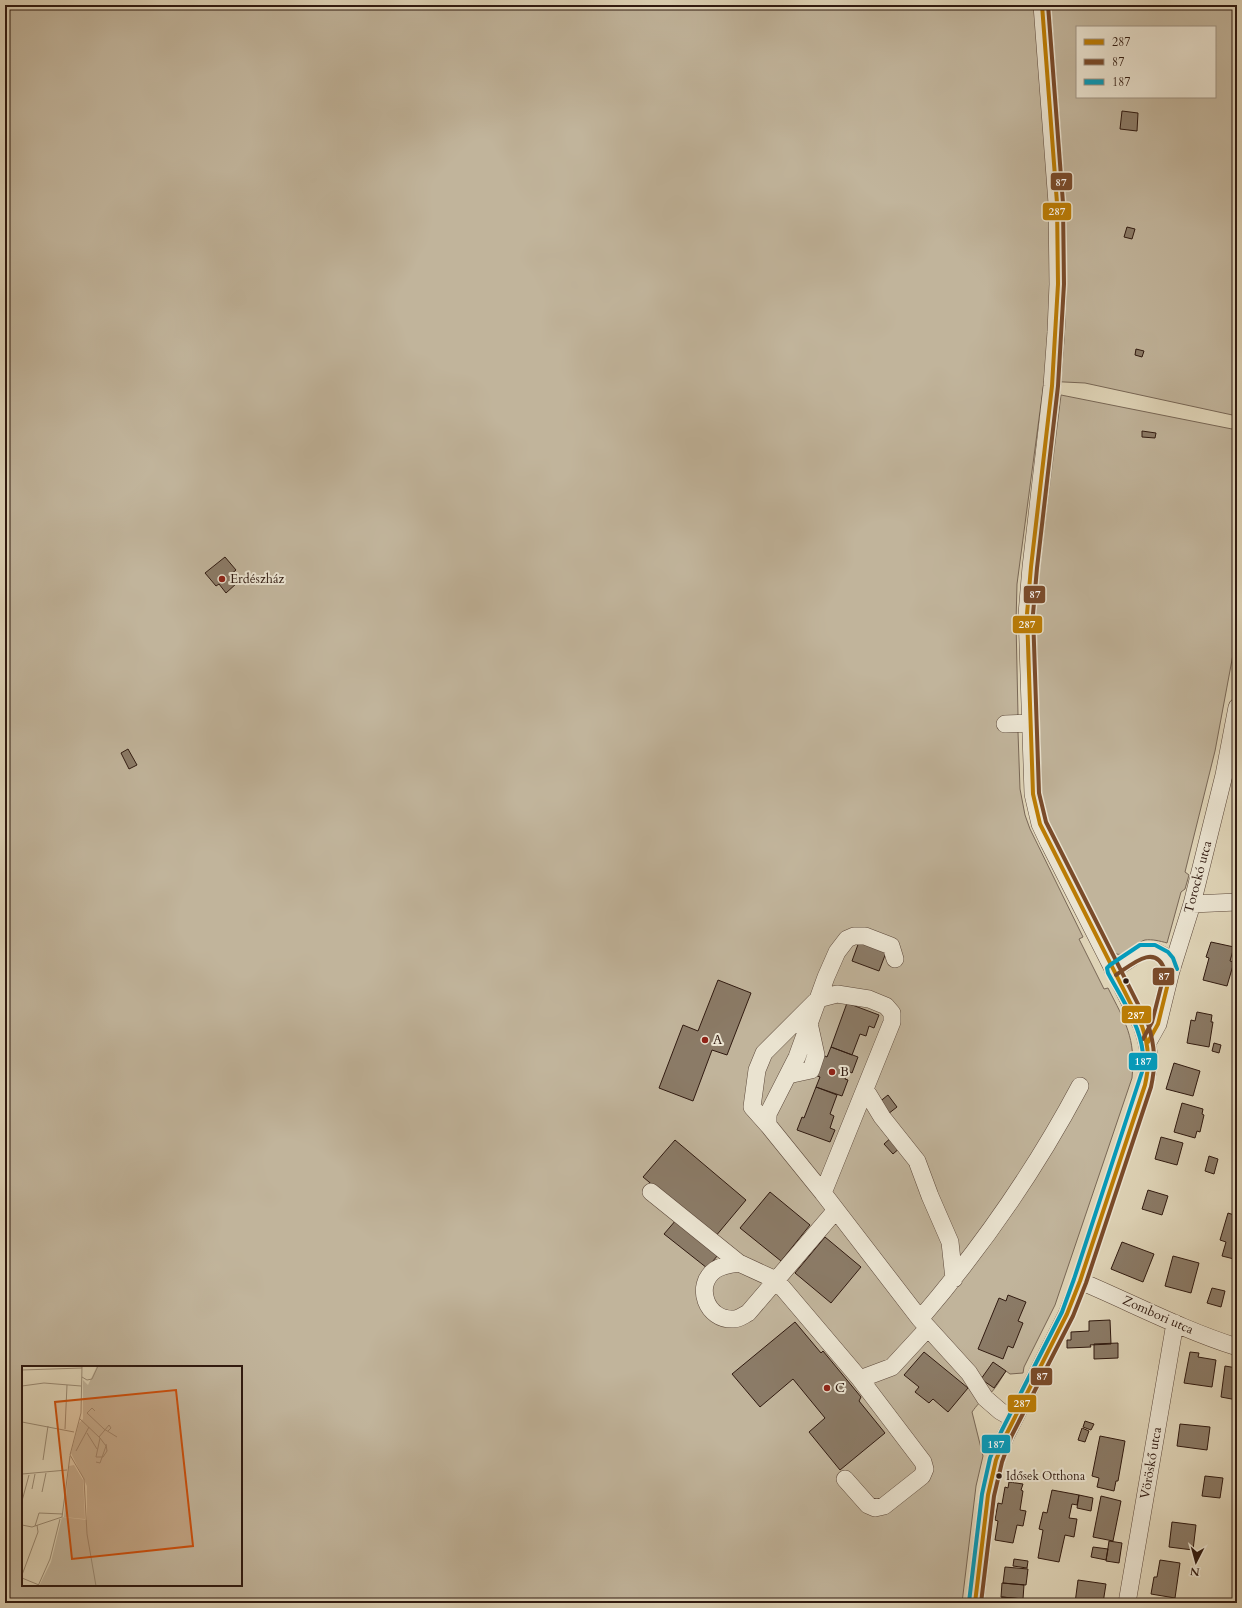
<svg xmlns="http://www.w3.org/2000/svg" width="1242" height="1608" viewBox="0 0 1242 1608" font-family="Cardo,serif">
  <rect width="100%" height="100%" fill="#dfd4b7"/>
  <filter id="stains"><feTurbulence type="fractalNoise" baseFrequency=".005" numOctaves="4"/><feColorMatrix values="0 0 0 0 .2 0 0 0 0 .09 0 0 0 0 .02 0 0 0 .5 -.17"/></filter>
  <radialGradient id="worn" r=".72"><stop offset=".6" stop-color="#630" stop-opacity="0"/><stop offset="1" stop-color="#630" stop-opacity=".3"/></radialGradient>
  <!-- green -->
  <path fill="#c1b49b" stroke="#786756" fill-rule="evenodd" d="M5 5H1237V416L1085 383 1044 381 1017 584 1016 622 1018 715 1007 719 1018 732 1020 789 1025 815 1030 829 1083 937 1079 939 1104 989 1108 988C1125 1022 1136 1037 1132 1078L1055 1305 1024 1367 1023 1373 1010 1374 1006 1371C1000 1380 994 1392 985 1398 979 1403 977 1405 972 1412L983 1456 976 1486 962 1603H5ZM1077 27H1215V97H1077ZM23 1367H241V1585H23Z
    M1061 395 1237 430V633L1215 751 1185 872 1189 875 1185 889 1181 892 1167 943C1160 941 1152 939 1145 940 1134 943 1123 962 1112 951L1048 826 1040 793 1035 617 1039 570Z"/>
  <!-- building -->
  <path fill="#8b7b67" stroke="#301a10" d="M1122 111 1138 113 1137 131 1120 129Z
    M1127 227 1135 229 1132 239 1124 237Z
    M1136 349 1144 351 1142 357 1135 355Z
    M1142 431 1156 433 1155 438 1142 437Z
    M225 557 236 570 230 575 237 583 226 593 219 584 216 586 205 573Z
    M128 749 137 765 129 769 121 753Z
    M860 939 887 950 879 971 852 961Z
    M1211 942 1234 947 1230 961 1234 962 1227 986 1203 980 1209 958 1206 957Z
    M718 980 751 993 727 1055 712 1050 693 1101 659 1088 683 1025 698 1031Z
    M847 1003 879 1015 874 1028 869 1026 866 1036 860 1034 852 1055 831 1047Z
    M1197 1012 1212 1015 1211 1022H1213L1209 1047 1187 1043 1191 1020 1195 1021Z
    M1214 1043 1221 1045 1219 1053 1212 1051Z
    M831 1047 858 1057 852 1073 848 1071 845 1079 848 1080 842 1096 816 1087 820 1077 815 1075 823 1055 827 1057Z
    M1174 1063 1200 1071 1193 1096 1166 1089Z
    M816 1087 837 1095 830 1114 834 1116 830 1128 835 1130 830 1142 797 1130 802 1117 804 1118Z
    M888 1095 897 1107 888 1114 878 1103Z
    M1182 1103 1203 1109 1202 1114 1204 1115 1200 1132 1197 1131 1195 1138 1174 1132Z
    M893 1136 902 1146 893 1154 884 1144Z
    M1161 1137 1183 1143 1177 1165 1155 1159Z
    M675 1140 746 1200 715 1237 643 1177Z
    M1209 1156 1218 1159 1214 1174 1205 1171Z
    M1148 1190 1168 1196 1162 1215 1142 1209Z
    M770 1192 810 1225 781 1261 740 1228Z
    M1228 1213 1237 1216V1248L1234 1259 1222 1256 1226 1242 1220 1240Z
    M676 1220 718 1255 707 1268 664 1234Z
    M825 1237 861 1267 831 1303 795 1273Z
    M1122 1242 1154 1254 1143 1282 1111 1269Z
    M1173 1256 1199 1263 1191 1293 1165 1286Z
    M1212 1288 1225 1291 1221 1307 1207 1303Z
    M1008 1295 1026 1302 1018 1321 1023 1323 1013 1348 1008 1346 1003 1359 978 1349 999 1298 1006 1301Z
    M1110 1320 1111 1344 1090 1345 1091 1347 1067 1348V1340H1071V1332L1089 1331V1321Z
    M795 1322 821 1353 823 1351 861 1397 859 1401 885 1433 840 1470 809 1432 825 1418 793 1379 760 1407 732 1374Z
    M1118 1343V1358L1094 1359V1344Z
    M924 1352 968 1388 948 1412 933 1399 929 1403 915 1392 919 1387 904 1375Z
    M1190 1352 1199 1353 1198 1357 1216 1360 1212 1387 1184 1383Z
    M993 1362 1006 1371 994 1388 981 1379Z
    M1225 1366 1237 1368V1400L1221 1397Z
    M1085 1421 1094 1424 1091 1430 1083 1427Z
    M1180 1424 1210 1427 1207 1450 1177 1446Z
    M1082 1428 1089 1431 1085 1442 1078 1440Z
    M1100 1436 1125 1441 1118 1481H1116L1114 1491 1097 1487 1099 1478 1092 1476Z
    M1205 1476 1223 1478 1220 1498 1202 1496Z
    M1009 1482 1023 1484 1021 1490 1023 1491 1020 1510 1026 1511 1023 1526 1017 1525 1013 1543 995 1540 998 1521 995 1520 998 1503 1002 1504 1005 1487 1008 1488Z
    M1052 1490 1079 1495 1077 1505 1072 1504 1069 1518 1077 1519 1074 1537 1065 1535 1059 1562 1038 1558 1043 1530 1039 1529 1043 1512 1047 1513Z
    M1079 1495 1093 1498 1091 1511 1077 1508Z
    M1101 1496 1121 1501 1113 1541 1093 1537Z
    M1172 1522 1196 1525 1193 1550 1169 1547Z
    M1109 1541 1122 1543 1119 1563 1106 1561Z
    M1093 1547 1108 1549 1106 1560 1091 1557Z
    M1014 1559 1028 1561 1027 1568 1013 1566Z
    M1160 1560 1180 1563 1175 1598 1151 1594 1154 1577H1157Z
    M1005 1567 1028 1569 1026 1585 1003 1583Z
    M1078 1580 1106 1584 1103 1603H1075Z
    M1002 1583 1024 1585 1023 1599 1001 1597Z
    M1002 1597 1024 1599V1603H1001Z"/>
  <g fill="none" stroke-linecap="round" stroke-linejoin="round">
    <defs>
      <path id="minor" d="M1005 724 1030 723
        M1192 904 1237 902
        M1113 970 1142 951H1154L1164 956 1168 961 1171 971
        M1148 1042 1158 1024 1171 971 1192 904 1224 775 1237 707
        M788 1075 811 1070 816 1055 809 1023
        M865 1089 882 1117 917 1161 930 1196 950 1242 954 1279
        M768 1125 752 1107 757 1070 764 1053 818 999 837 994 869 999 886 1006 892 1013V1022L823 1193 920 1319 969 1373 985 1398 1000 1411 1014 1419
        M651 1192 739 1263 776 1280 860 1379 923 1462 925 1469 922 1476 884 1506 875 1508 868 1505 845 1479
        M823 1193 768 1125V1114L797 1057 826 977 837 952 847 939 854 936H865L891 946 895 959
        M739 1263C732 1264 722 1265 715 1270 694 1285 706 1321 734 1319 739 1319 744 1315 748 1313L836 1210
        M1080 1281C1132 1303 1183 1330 1237 1347
        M920 1319C981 1248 1036 1169 1080 1086
        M860 1379 892 1367 928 1328
        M975 1603 988 1495 996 1460 1006 1435 1067 1314 1080 1281 1145 1085C1151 1061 1150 1050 1142 1026L1049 843 1040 824 1033 794 1027 614 1031 567 1052 386 1056 332 1058 284 1057 203 1042 5
        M1127 1603 1175 1323"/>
    </defs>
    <!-- minor casing -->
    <use href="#minor" stroke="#5c483a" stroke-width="18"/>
    <!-- minor -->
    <use href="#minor" stroke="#eae3d0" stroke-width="17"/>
    <defs>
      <path id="bus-1" d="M1148 1042 1158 1024 1171 971
        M975 1603 988 1495 996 1460 1006 1435 1067 1314 1080 1281 1145 1085C1150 1064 1149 1047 1142 1026L1040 824 1033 794 1027 614 1031 567 1052 386 1058 284 1057 203 1042 5"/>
      <path id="bus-2" d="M1116 975C1131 965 1156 942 1165 971L1152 1022 1143 1039
        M981 1603 994 1496 1002 1462 1011 1437 1073 1316 1086 1283 1151 1087C1156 1064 1155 1046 1148 1024L1046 822 1039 793 1033 614 1037 568 1058 386 1064 284 1063 203 1048 5"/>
      <path id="bus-3" d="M969 1602 982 1494 990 1458 1001 1432 1062 1312 1074 1279 1142 1072C1149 1037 1124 1003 1108 973L1107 968 1110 965 1140 945H1155L1168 952 1173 958 1177 969"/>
    </defs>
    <!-- bus-1 casing -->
    <use href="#bus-1" stroke="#eae3d0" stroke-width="7"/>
    <!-- bus-2 casing -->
    <use href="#bus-2" stroke="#eae3d0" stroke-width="7"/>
    <!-- bus-3 casing -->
    <use href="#bus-3" stroke="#eae3d0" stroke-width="7"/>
    <!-- bus-1 -->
    <use href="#bus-1" stroke="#bb7c05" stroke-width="4"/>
    <!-- bus-2 -->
    <use href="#bus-2" stroke="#7a4b2a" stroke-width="4"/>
    <!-- bus-3 -->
    <use href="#bus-3" stroke="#059bbb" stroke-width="4"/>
  </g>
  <!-- markers -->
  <g fill="#8f2418" stroke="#eae3d0" stroke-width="1.5">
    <circle cx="222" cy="579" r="4"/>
    <circle cx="705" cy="1040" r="4"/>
    <circle cx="832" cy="1072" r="4"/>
    <circle cx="827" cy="1388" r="4"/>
  </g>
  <g fill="#301a10" stroke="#eae3d0" stroke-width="1.5">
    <circle cx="1126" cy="981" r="3.5"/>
    <circle cx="999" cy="1476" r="3.5"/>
  </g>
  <g text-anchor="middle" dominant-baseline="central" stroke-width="4" stroke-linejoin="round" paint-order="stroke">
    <!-- bus labels -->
    <g font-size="12" fill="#301a10" stroke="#eae3d0" text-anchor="start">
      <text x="1006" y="1476">Idősek Otthona</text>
    </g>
    <!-- poi labels -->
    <g font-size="13" fill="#301a10" stroke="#eae3d0" text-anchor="start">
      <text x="230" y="579">Erdészház</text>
      <text x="713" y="1040">A</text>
      <text x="840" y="1072">B</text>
      <text x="835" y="1388">C</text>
    </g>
    <!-- street labels -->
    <g font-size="13" fill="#301a10" stroke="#eae3d0">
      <text transform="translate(1198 877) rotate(-75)">Torockó utca</text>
      <text transform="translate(1158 1315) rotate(24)">Zombori utca</text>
      <text transform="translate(1151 1463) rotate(-80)">Vöröskő utca</text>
    </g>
  </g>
  <!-- overview -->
  <g transform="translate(22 1366)">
    <rect width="220" height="220" fill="#dfd4b7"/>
    <path d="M75 0H220V220H17L29 196 40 151 65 154V120L49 87 57 57 61 53V14L66 19ZM52 99 61 114 63 153 42 151 47 100Z" fill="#c1b49b"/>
    <path fill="none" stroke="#998a74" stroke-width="1" d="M60 0 59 47 48 89 62 113 65 168 74 220M0 4 60 2M60 11 65 14 70 13 76 0M0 20 22 17 59 20M73 45 70 42 65 47 82 63 95 71M57 52 78 72 74 91H81L85 85 84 78M0 56 52 66M43 63 45 19M65 67 75 83M77 71 87 59 89 62 86 65M54 85 67 61M21 94 26 60M74 96 78 97 84 80 78 72M0 108 45 104M10 123 13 108M20 126 24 107M0 135 7 109M0 159 10 161 40 151 48 90M13 160 17 147 41 148M0 209 16 166 15 159M0 212 17 219M16 220 28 193 38 153"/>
    <path fill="#cc500d" fill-opacity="0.15" stroke="#cc500d" stroke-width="2" d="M154 24 171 180 50 193 33 36Z"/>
    <rect width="220" height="220" fill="none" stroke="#301a10" stroke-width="2"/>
  </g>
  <g stroke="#eae3d0" stroke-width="1.5">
    <rect x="1050" y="172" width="23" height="19" rx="4" fill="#7a4b2a"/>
    <rect x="1042" y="202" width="30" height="19" rx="4" fill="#bb7c05"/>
    <rect x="1023" y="585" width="23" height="19" rx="4" fill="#7a4b2a"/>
    <rect x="1012" y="615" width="31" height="19" rx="4" fill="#bb7c05"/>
    <rect x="1152" y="967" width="23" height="19" rx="4" fill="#7a4b2a"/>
    <rect x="1121" y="1005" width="31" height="19" rx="4" fill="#bb7c05"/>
    <rect x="1128" y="1052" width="30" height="19" rx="4" fill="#059bbb"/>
    <rect x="1030" y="1367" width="23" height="19" rx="4" fill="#7a4b2a"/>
    <rect x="1007" y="1394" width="30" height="19" rx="4" fill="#bb7c05"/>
    <rect x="981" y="1434" width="30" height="20" rx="4" fill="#059bbb"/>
  </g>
  <g font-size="11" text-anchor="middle" font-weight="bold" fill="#fff">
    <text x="1061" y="186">87</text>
    <text x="1057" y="215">287</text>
    <text x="1035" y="598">87</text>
    <text x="1027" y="628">287</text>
    <text x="1164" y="980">87</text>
    <text x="1136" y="1019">287</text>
    <text x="1143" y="1065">187</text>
    <text x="1042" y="1380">87</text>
    <text x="1022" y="1407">287</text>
    <text x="996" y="1448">187</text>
  </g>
  <!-- margin -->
  <rect width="1242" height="1608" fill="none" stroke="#dfd4b7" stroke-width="20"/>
  <rect x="6" y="6" width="1230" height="1596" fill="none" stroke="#301a10" stroke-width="2"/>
  <rect x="10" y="10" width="1222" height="1588" fill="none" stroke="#301a10"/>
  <!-- legend -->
  <rect x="1076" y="26" width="140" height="72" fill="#eae3d0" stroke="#a09383"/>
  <rect x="1084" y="39" width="20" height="6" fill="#bb7c05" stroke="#a09383"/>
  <text x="1112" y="46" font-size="12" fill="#301a10">287</text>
  <rect x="1084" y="59" width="20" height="6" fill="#7a4b2a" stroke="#a09383"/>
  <text x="1112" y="66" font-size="12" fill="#301a10">87</text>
  <rect x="1084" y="79" width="20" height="6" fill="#059bbb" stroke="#a09383"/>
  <text x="1112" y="86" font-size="12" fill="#301a10">187</text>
  <!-- north arrow -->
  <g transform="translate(1196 1562) rotate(186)" stroke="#eae3d0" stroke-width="3" paint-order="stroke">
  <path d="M0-3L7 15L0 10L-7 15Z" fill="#301a10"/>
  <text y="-6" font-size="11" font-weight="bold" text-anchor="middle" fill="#301a10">N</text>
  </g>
  <rect width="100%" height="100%" filter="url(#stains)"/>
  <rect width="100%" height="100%" fill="url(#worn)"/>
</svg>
